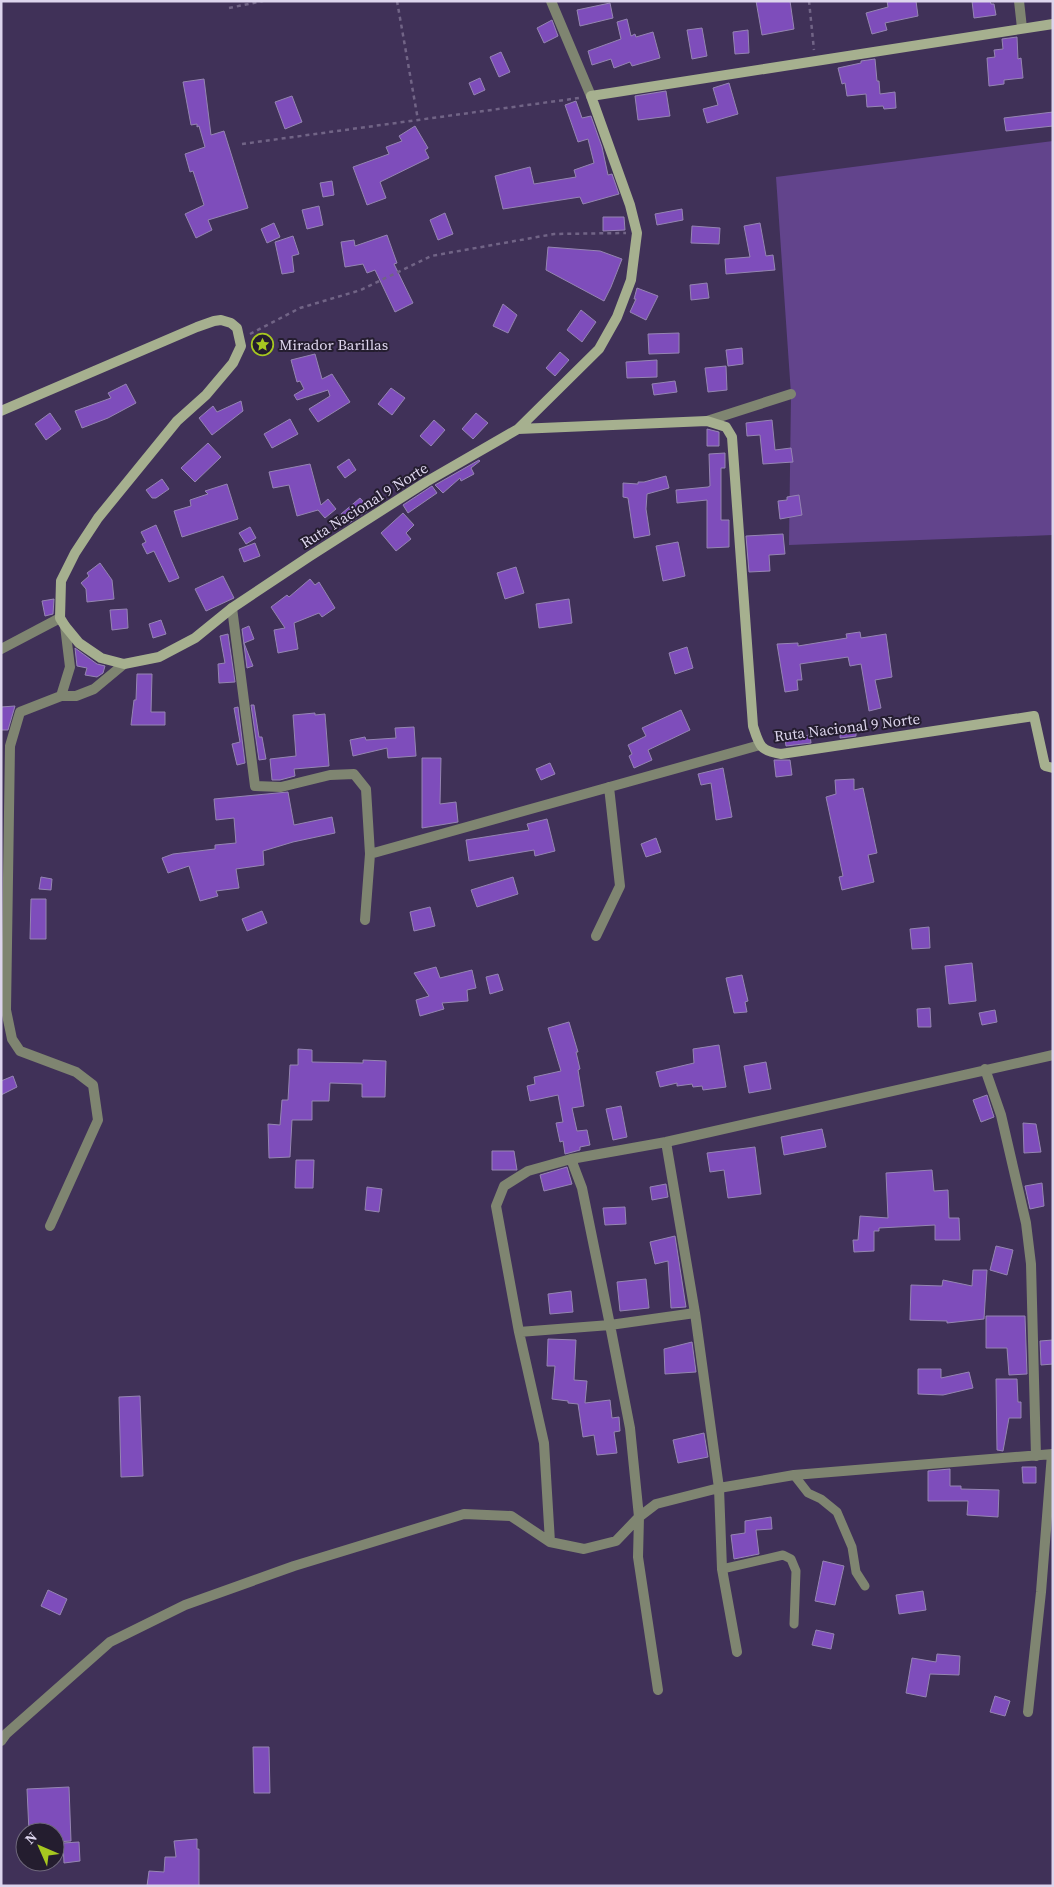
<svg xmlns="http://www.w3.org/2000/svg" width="1054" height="1887" viewBox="0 0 1054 1887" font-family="'Source Serif 4',serif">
  <rect width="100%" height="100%" fill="#403158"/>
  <!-- green -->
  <path fill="#62448c" d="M1053 141V535L789 545 791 394 776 177Z"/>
  <!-- building -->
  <path fill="#7e4dbb" stroke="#9585b2" d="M756 1H790L794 29 762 35Z
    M887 1H916L918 16 885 23 887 30 872 34 866 13 888 7Z
    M972 1H990L991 4H994L996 15 974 18Z
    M610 3 613 18 580 26 577 10Z
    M627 19 631 36 635 34 636 37 653 32 660 58 632 66 630 62 614 68 611 59 592 65 588 51 621 39 617 22Z
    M552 20 558 36 544 43 537 28Z
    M702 28 707 56 692 59 687 30Z
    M748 30 749 53 735 54 733 32Z
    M1017 37 1018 59 1021 58 1023 78 1004 80V84L989 86 987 58 995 57 994 50 1003 49 1002 39Z
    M501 52 510 72 499 77 490 57Z
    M875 59 877 81H879L880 94 895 92 896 108 884 109 883 106 867 107 866 94 847 96 845 83 842 84 838 68 861 63V61Z
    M480 78 485 90 474 95 469 83Z
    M204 79 211 135 224 131 248 208 208 220 212 230 196 238 185 214 204 205 193 171 190 172 185 154 205 147 199 126 197 127V124L191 125 183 82Z
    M729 83 738 114 707 123 703 109 718 105 713 88Z
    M666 91 670 116 638 120 635 96Z
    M292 96 302 122 285 129 275 102Z
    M576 101 582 118 591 116 602 147 608 175 612 174 619 194 583 204 580 197 503 209 495 176 530 167 534 184 576 177 574 170 594 163 588 139 578 142 565 105Z
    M1053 112V126L1006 131 1004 118Z
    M415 126 428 148 425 150 429 158 380 182 386 198 367 205 353 167 389 154 386 147 402 141 399 136Z
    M332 181 334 195 323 197 320 183Z
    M319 206 323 225 307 229 302 210Z
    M682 209 683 220 657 225 655 214Z
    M445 213 453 234 438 240 430 220Z
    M603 217H624L625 230 603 231Z
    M274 223 280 237 267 243 261 229Z
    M760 223 766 256 773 255 775 270 726 274 725 259 750 257 744 226Z
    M692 226 720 228 719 244 691 243Z
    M387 235 397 263 394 264 413 303 395 312 375 270 367 273 363 264 345 267 341 242 354 240 355 246Z
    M293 236 299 254 292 256 294 272 282 274 275 242Z
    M548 247 600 251 622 259 611 287 604 301 546 270Z
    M707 283 709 298 691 300 690 285Z
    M637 288 658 296 646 320 630 312 636 299H634Z
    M503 304 517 315 508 333 493 326Z
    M581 310 596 322 582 342 567 330Z
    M679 333V353L649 354 648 334Z
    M742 348 743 364 728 366 726 350Z
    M560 352 569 360 555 376 546 368Z
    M315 354 322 379 332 374 350 402 318 422 309 409 330 396 328 390 297 400 294 395 304 389 300 381 297 382 291 360Z
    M657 360V377L627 378 626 362Z
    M726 366 727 390 708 392 705 368Z
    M675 381 677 392 654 395 652 384Z
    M126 384 136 403 108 418 82 428 75 411 111 398 108 393Z
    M391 388 405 398 392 415 378 404Z
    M241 401 243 411 212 435 199 418 213 406 217 412Z
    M50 413 61 429 46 440 35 424Z
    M476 413 488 423 473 439 462 429Z
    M290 419 298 434 272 448 264 434Z
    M434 420 445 430 431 446 420 436Z
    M772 420 775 450 791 448 793 462 763 464 760 435 747 436 746 423Z
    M707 429 719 432V446H707Z
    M208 443 221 457 195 482 181 468Z
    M725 453V468H721V520H729V547L707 548V500L677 503 676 490 708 487 710 486 709 454Z
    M349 459 356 470 345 478 337 467Z
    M479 460 480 461 471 468 474 474 461 481 460 478 443 493 435 485Z
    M310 464 321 505 328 499 336 509 325 518 318 510 297 516 289 485 273 488 269 472Z
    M666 476 669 488 647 494 646 509 650 535 634 538 628 498 623 497V483L638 484V482H644Z
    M162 479 169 489 156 498H152L146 490Z
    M227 484 238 519 182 537 174 511 191 506 190 500 208 494 205 491Z
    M432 486 437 493 408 513 403 505Z
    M799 495 802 515 780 519 778 501 787 500V497Z
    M360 498 370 509 349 523 341 514Z
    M403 513 414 525 406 533 411 539 396 551 381 533Z
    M156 525 179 578 169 582 154 551 147 554 142 544 146 542 141 532Z
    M250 527 256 538 246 544 239 533Z
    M783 534 785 554 769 555 770 571 749 572 746 536Z
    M678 542 685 576 663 581 656 546Z
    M255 543 260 556 244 562 239 549Z
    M100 563 112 580 114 599 87 602 86 589 81 583 89 576 87 573Z
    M516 567 524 593 505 599 497 573Z
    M223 576 234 598 206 611 195 589Z
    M310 579 315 585 319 582 335 608 322 617 319 613 294 623 298 649 278 653 274 630 285 628 271 607 287 595 289 597Z
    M54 599 53 614 45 616 42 601Z
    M569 599 572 623 539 628 536 604Z
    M127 609 128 628 112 630 110 610Z
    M161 620 166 634 153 638 149 624Z
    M249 626 254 639 244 643 253 666 247 668 242 629Z
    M860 632 861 638 886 634 892 677 875 680 881 708 869 711 861 664 850 666 848 657 800 664 802 680H797L798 690 785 692 777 644 798 643V646L847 638 846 634Z
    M228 634 235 682 219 683 218 664 225 663 220 636Z
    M687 647 693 668 675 674 669 653Z
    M75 648 97 664 105 666 103 673 97 677 85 675 87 668 77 666Z
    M137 674H152L151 712H165V725H131L134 700H136Z
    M251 705H254L259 737H262L266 759 259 760Z
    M15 706 8 730H1V707Z
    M238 707 245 763 237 765 232 744 240 742 234 708Z
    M681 710 690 730 648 750 652 760 634 768 629 756 632 754 628 745 646 736 642 728Z
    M315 713V715L325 714 329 766 294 769 295 776 280 780H272L270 759 296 756 293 715Z
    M414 727 416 756 388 758 387 748 353 756 350 740 365 737 366 740 396 738 395 728Z
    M856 732V736L840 738V734Z
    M810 735 811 743 786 746 785 739Z
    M422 758H441L440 804 456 802 458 822 422 828Z
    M774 760H790L792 775 776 777Z
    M550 763 555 774 541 780 536 769Z
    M723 768 732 817 716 820 711 783 701 785 698 774Z
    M854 779V790L863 788 877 853 868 855 874 882 842 890 839 877 843 876 826 797 836 794 835 780Z
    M288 792 294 825 332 817 335 833 293 842 263 851 264 865 236 869 239 888 216 891 218 896 200 901 189 866 168 873 162 858 173 854 215 849V845L236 843 234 818 216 820 214 799Z
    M547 819 555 851 535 856 534 850 469 861 466 840 529 830 527 824Z
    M656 838 661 852 646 857 641 844Z
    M41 877 52 879 51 890 39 889Z
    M513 877 518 894 477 907 471 890Z
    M31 899H46V939H30Z
    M430 907 435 926 414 931 410 912Z
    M262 911 267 923 247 931 242 919Z
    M929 927 930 948 912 949 910 929Z
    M972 963 976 1001 949 1004 945 966Z
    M436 967 440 978 472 970 476 988 467 990 468 1001 442 1003 444 1009 420 1016 416 1000 429 996 414 973Z
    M498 974 503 990 490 994 486 977Z
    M742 975 748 1001 745 1002 747 1012 734 1013 726 978Z
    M930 1008 931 1027H918L917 1009Z
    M995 1010 997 1022 982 1025 979 1013Z
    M569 1022 578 1052H576L580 1069 578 1070 584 1106 572 1108 577 1131 587 1130 590 1145 580 1147V1150L565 1154 563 1141 560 1142 556 1123 563 1122 558 1095 530 1101 527 1086 535 1084 534 1077 561 1071 548 1028Z
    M719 1045 726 1087 703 1090 702 1086 693 1087 692 1084 677 1086V1083L660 1087 656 1072 694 1063 693 1049Z
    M298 1049 312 1050V1062L363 1063V1060L386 1061 385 1097H362V1084L330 1083 329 1101H312V1120H292L290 1157 269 1158 268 1124 280 1125 282 1100H288L290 1065H298Z
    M766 1062 771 1089 749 1093 744 1066Z
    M13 1076 17 1087 1 1095V1081Z
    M987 1095 994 1117 981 1122 973 1100Z
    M621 1106 627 1137 613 1140 606 1109Z
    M1023 1123 1036 1124 1041 1152 1024 1153Z
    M822 1129 826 1147 784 1155 781 1137Z
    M755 1147 761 1194 728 1198 724 1170 710 1172 707 1153Z
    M492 1151H514L517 1170H492Z
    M296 1160H314L313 1188H295Z
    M567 1167 572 1184 544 1191 540 1175Z
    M932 1170 934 1191 948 1190 949 1218H959L960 1240H935V1225L879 1228V1231H874V1251L854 1252 853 1240H858L860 1216 888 1218 886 1173Z
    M1042 1183 1044 1206 1030 1209 1025 1186Z
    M666 1184 668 1197 652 1200 650 1187Z
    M367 1187 382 1189 379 1212 365 1210Z
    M625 1207 626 1224 605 1225 603 1208Z
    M675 1236 686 1307 671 1308 668 1261 655 1264 650 1242Z
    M996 1246 1013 1250 1007 1275 990 1270Z
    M973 1270H987L984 1319 947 1323V1321L910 1320 911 1285 942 1286 943 1280 972 1286Z
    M646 1279 649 1308 620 1311 617 1282Z
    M571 1291 573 1312 550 1314 548 1294Z
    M986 1316H1025L1027 1374 1009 1375 1007 1348H986Z
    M548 1339 576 1340 574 1380 587 1381 585 1403 610 1400 612 1418 619 1417 620 1431 614 1432 617 1453 597 1455 594 1435 583 1437 578 1404 568 1403V1401L552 1399 555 1366H547Z
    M1053 1340V1364L1041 1365 1040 1341Z
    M692 1342 696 1372 665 1374 664 1349Z
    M918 1369H941V1378L969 1372 973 1388 943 1395 918 1394Z
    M996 1379H1017L1018 1402H1021V1418H1009L1003 1451 997 1450Z
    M140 1396 143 1476 121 1477 119 1397Z
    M704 1433 708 1457 678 1463 673 1440Z
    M1022 1467H1036V1483H1023Z
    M950 1469V1486H961V1489L999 1490 998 1517 967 1515 968 1501H928V1471Z
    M771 1517 772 1529 756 1530 759 1554 734 1559 731 1535 745 1533V1521Z
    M823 1561 844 1566 835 1605 815 1601Z
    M48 1590 67 1599 60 1615 41 1606Z
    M923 1591 926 1610 899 1614 896 1595Z
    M816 1630 834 1634 831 1649 812 1645Z
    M937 1654 960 1656 959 1675 930 1674 926 1697 906 1693 912 1658 936 1662Z
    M995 1696 1010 1701 1005 1716 990 1712Z
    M253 1747H269L270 1793H254Z
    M69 1787 71 1841 55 1842V1832H29L27 1789Z
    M197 1839V1849H199V1886H147L149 1871 164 1872 165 1857H176L174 1841Z
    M79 1842 80 1861 64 1863 63 1843Z"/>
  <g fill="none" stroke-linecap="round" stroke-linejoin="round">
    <!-- path -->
    <path stroke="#716486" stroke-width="2.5" stroke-dasharray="4 4" stroke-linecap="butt" d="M397 1 418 120
      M809 1 814 50
      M229 8 263 1
      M242 144 579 98
      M250 334 300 308 361 290 431 256 554 234 626 233"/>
    <!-- lane -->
    <path stroke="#7f8571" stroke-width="9" d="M794 1475 808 1493 821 1499 837 1512 852 1547 856 1572 865 1586
      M722 1569 783 1555 791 1559 796 1571 794 1624"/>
    <!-- street -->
    <path stroke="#7f8571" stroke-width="10" d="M551 1 591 96
      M1019 1 1022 28
      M707 421 791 394
      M232 608 255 786 281 787 330 775 354 774 366 789 370 854 365 920
      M1 649 60 618
      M61 696 70 667 65 626
      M370 854 760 745
      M596 936 620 886 609 787
      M985 1069 1001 1115 1026 1223 1031 1264 1036 1456
      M666 1142 695 1313 719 1488 722 1569 737 1652
      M571 1159 582 1188 610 1325 630 1428 639 1517 638 1557 658 1690
      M50 1226 98 1120 93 1085 76 1072 20 1051 12 1039 6 1010 10 746 20 712 61 696H76L94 689 124 664
      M519 1332 610 1325 695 1313
      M550 1542 544 1443 519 1332 496 1206 504 1186 528 1171 571 1159 666 1142 1053 1055
      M1028 1712 1041 1592 1052 1454
      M1 1741 6 1734 110 1642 185 1605 294 1566 464 1514 511 1516 550 1542 584 1549 616 1541 639 1517 656 1504 719 1488 794 1475 1053 1454"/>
    <!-- secondary -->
    <path stroke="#a6b08f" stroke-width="10" d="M1 411 197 327 214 321 221 320 231 323 237 328 241 346 233 363 206 395 177 421 98 518 75 553 61 581 60 618 65 626 79 643 101 658 124 664 159 657 195 638 232 608 310 556 426 482 518 429 707 421 726 427 732 437 753 726C759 745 760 751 781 754L1034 716 1045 766 1053 768
      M518 429 599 349 617 317 631 280 637 233 630 205 591 96 1053 24"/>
  </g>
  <!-- icons -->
  <defs>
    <symbol id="sight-ring" viewBox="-11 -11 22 22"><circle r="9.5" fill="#241d2f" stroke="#a7c820" stroke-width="1.5"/><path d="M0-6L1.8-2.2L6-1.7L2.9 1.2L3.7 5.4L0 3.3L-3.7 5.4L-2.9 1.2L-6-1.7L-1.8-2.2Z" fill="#a7c820"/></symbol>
  </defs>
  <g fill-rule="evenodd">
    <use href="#sight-ring" x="250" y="332" width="25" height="25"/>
  </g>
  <g text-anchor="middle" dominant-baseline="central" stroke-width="4" stroke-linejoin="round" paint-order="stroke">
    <!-- poi labels -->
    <g font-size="15" fill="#ddd5ed" stroke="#241d2f" text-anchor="start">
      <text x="279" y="344">Mirador Barillas</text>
    </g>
    <!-- street labels -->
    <g font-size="15" fill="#ddd5ed" stroke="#241d2f">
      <text transform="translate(364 505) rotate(-32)">Ruta Nacional 9 Norte</text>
      <text transform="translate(847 727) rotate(-7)">Ruta Nacional 9 Norte</text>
    </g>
  </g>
  <!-- border -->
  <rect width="1054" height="1887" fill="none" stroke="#ddd5ed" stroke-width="5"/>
  <!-- north arrow -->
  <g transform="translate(40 1847) rotate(315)"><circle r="24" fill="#241d2f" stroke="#6e677b"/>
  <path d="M0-4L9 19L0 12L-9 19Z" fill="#a7c820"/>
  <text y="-8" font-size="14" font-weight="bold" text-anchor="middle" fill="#ddd5ed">N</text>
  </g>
</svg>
